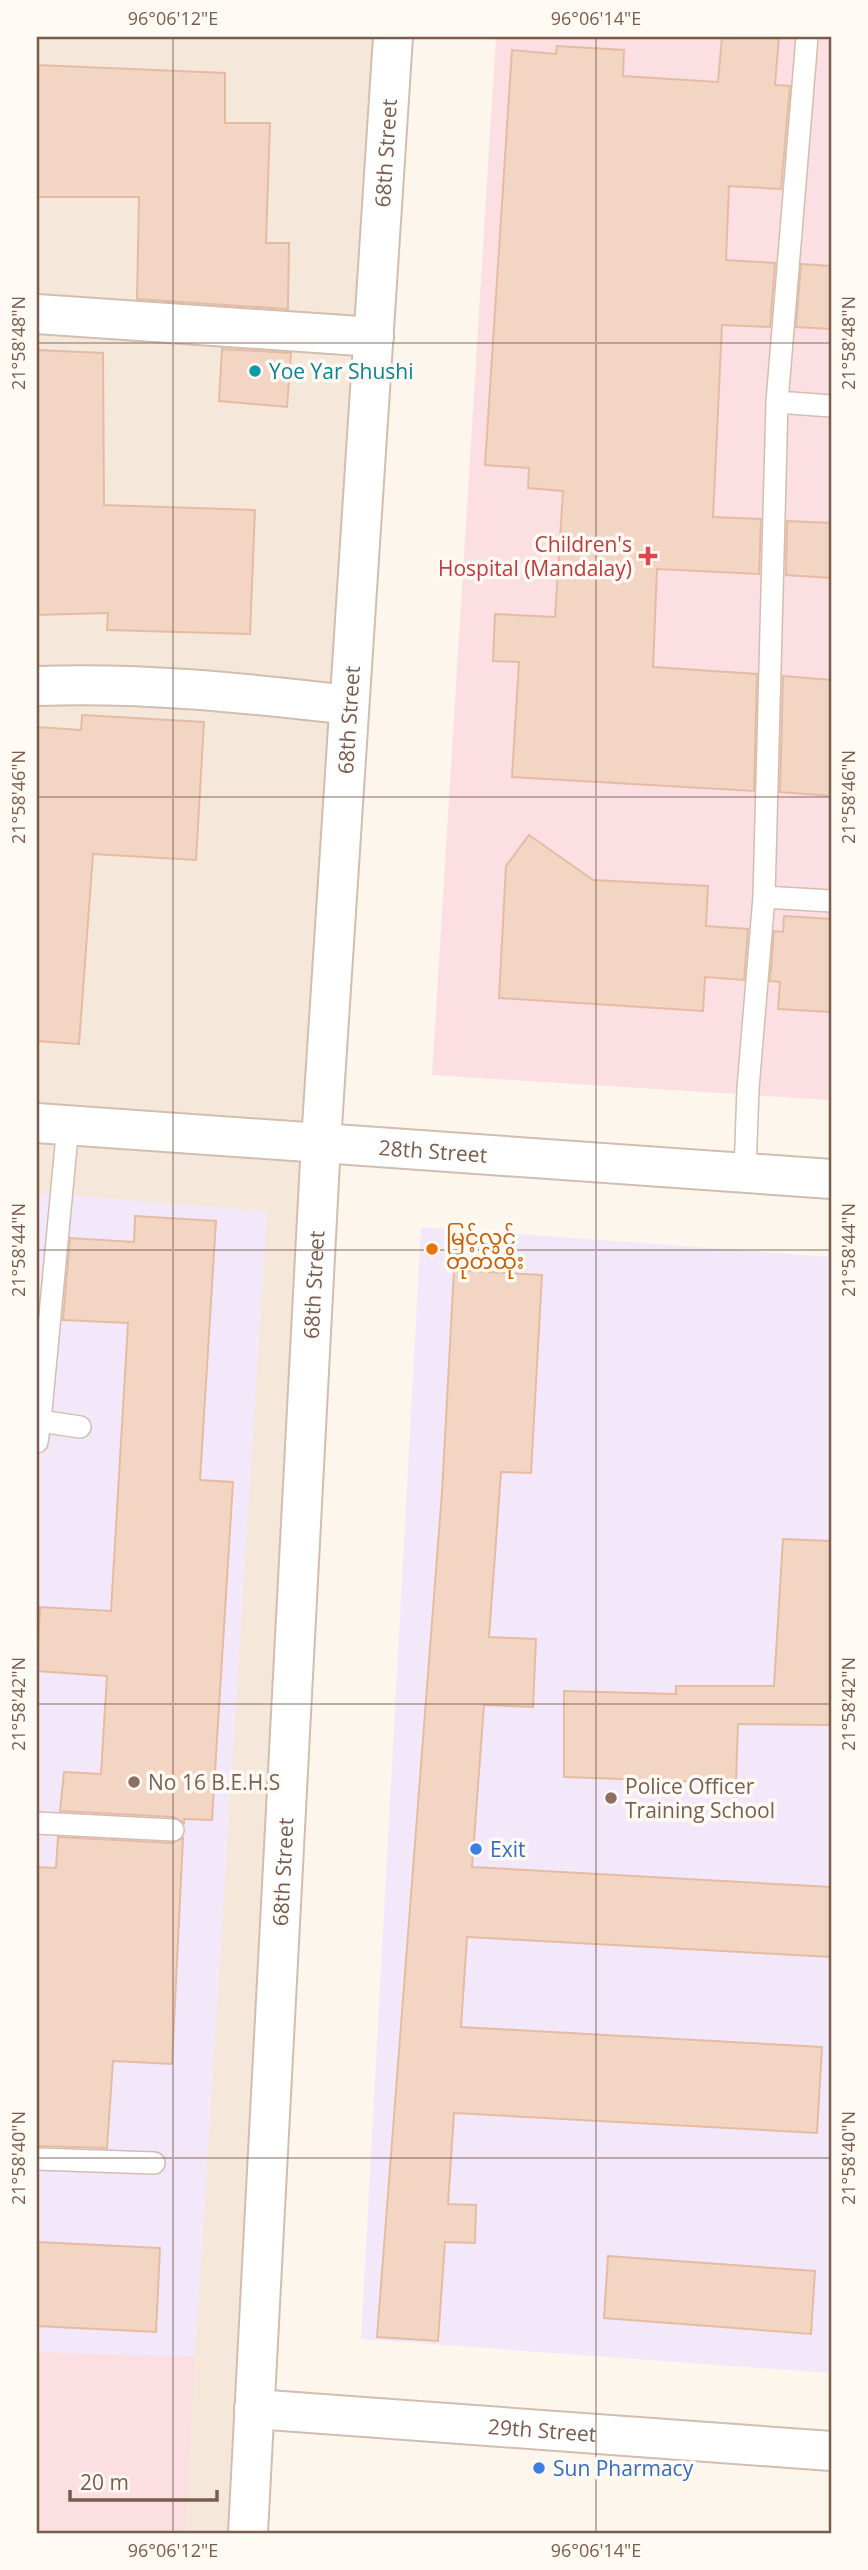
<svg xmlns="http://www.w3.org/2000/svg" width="868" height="2570" viewBox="0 0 868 2570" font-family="'Open Sans','Noto Sans Myanmar',sans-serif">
  <rect width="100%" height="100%" fill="#fdf6ec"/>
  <!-- residential -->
  <path fill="#f5e8da" d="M37 37H384L231 2533H37Z"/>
  <!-- education -->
  <path fill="#f3e8fa" d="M37 1193 267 1211 195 2357 37 2352Z
    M421 1227 831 1257V2373L361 2339Z"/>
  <!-- medical -->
  <path fill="#fbdfe3" d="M496 37H831V1100L432 1075Z
    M37 2352 195 2357 185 2533H37Z"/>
  <!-- building -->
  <path fill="#f3d5c3" stroke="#e6bba3" stroke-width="2" d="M722 37H779L775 85 790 86 781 189 729 186 726 260 775 263 770 327 722 325 713 517 761 519 759 574 657 569 653 667 757 674 754 791 512 777 519 662 493 661 495 614 555 617 563 491 528 488 529 468 485 465 512 50 556 54 557 46 624 50 623 76 718 82Z
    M37 65 225 73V123H270L266 243H289L288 309 137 299 139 197H37Z
    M801 264 831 266V329L796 327Z
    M222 349 291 353 287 407 219 401Z
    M37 350 103 353 104 505 255 510 250 634 107 630 108 613 37 615Z
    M787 521 831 523V578L786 575Z
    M783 676 831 680V796L780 792Z
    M82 715 204 722 196 860 93 854 79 1044 37 1041V727L81 730Z
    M529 835 593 880 708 886 706 926 748 929 744 980 705 977 703 1011 499 998 506 866Z
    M784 916 831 919V1012L778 1009 780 982 770 981 774 931 783 932Z
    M135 1216 216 1221 200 1480 233 1482 212 1820 184 1819V1823L174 1817 60 1811 64 1772 101 1774 107 1676 37 1671 40 1607 111 1611 128 1323 63 1320 70 1238 134 1242Z
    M454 1270 542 1275 531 1473 501 1472 489 1637 536 1639 533 1707 484 1705 472 1867 831 1887V1957L467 1937 461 2027 822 2047 817 2133 454 2113 448 2204 476 2205 475 2243 445 2242 438 2341 377 2337 442 1492Z
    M783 1539 831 1541V1725L738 1724 736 1783 564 1777V1691L676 1694V1686H774Z
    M58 1837 172 1843 183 1838 172 2064 113 2061 107 2148 37 2146V1867L56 1868Z
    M37 2242 160 2248 156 2332 37 2326Z
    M608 2256 815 2271 811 2334 604 2318Z"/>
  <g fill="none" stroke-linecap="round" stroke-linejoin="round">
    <defs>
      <path id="service" d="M777 402 831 406
        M764 897 831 901
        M68 1125 40 1421 80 1427
        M745 1173 748 1088 764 897 777 402 807 37
        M37 1442 40 1421
        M37 1823 173 1830
        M37 2159 154 2163"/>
      <g id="minor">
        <path d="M37 314 374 337"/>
        <path d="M37 686C142 682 245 693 349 705"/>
        <path id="s1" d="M37 1123 831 1179"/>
        <path id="s2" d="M254 2409 831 2451"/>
        <path id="s3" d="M248 2533 321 1142 393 37"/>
      </g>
    </defs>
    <!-- service casing -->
    <use href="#service" stroke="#d1beb0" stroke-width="24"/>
    <!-- minor casing -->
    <use href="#minor" stroke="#d1beb0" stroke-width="42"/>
    <!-- service -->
    <use href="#service" stroke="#fff" stroke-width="21"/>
    <!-- minor -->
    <use href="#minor" stroke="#fff" stroke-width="38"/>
  </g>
  <!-- ticks -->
  <path fill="none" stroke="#7a5c4d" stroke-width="2" stroke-opacity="0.45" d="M173 37V2533M596 37V2533M37 343H831M37 797H831M37 1250H831M37 1704H831M37 2158H831"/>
  <!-- markers -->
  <circle fill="#0f9aa8" stroke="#fffaf3" stroke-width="2.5" cx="255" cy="371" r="7"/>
  <path fill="#e0444e" stroke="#fffaf3" stroke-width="2.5" d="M644.5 545.5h7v7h7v7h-7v7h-7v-7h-7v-7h7z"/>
  <circle fill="#e8710a" stroke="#fffaf3" stroke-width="2.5" cx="432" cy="1249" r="7"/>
  <g fill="#8d6e63" stroke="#fffaf3" stroke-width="2.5">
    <circle cx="134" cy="1782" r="7"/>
    <circle cx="611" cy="1798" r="7"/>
  </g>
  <g fill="#3f7fe0" stroke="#fffaf3" stroke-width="2.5">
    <circle cx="476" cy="1849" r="7"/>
    <circle cx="539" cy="2468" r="7"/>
  </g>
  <g text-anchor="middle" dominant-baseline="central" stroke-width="7" stroke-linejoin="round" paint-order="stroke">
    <!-- street labels -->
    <g font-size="21" fill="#7a5c4d" stroke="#fffaf3">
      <text stroke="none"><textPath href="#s3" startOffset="2384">68th Street</textPath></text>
      <text stroke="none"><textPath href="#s3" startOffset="1816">68th Street</textPath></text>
      <text stroke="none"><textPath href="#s1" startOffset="397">28th Street</textPath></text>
      <text stroke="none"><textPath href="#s3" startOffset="1250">68th Street</textPath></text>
      <text stroke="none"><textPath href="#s3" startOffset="662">68th Street</textPath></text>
      <text stroke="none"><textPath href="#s2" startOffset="289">29th Street</textPath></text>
    </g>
    <!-- culture labels -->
    <g font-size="21" fill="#0d838f" stroke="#fffaf3" text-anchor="start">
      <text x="269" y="371">Yoe Yar Shushi</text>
    </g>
    <!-- health labels -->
    <g font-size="21" fill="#be3a42" stroke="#fffaf3" text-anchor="end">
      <text x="632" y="544">Children's<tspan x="632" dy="24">Hospital (Mandalay)</tspan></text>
    </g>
    <!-- food labels -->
    <g font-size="21" fill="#c56008" stroke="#fffaf3" text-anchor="start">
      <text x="446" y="1237">မြင့်လွင်<tspan x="446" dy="24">တုတ်ထိုး</tspan></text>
    </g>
    <!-- education labels -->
    <g font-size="21" fill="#785e54" stroke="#fffaf3" text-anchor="start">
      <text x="148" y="1782">No 16 B.E.H.S</text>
      <text x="625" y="1786">Police Officer<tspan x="625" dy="24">Training School</tspan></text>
    </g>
    <!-- shop labels -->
    <g font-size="21" fill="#366cbe" stroke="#fffaf3" text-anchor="start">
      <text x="490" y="1849">Exit</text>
      <text x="553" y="2468">Sun Pharmacy</text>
    </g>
  </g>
  <!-- border -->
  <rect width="868" height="2570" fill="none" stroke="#fffaf3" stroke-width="77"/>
  <!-- scale -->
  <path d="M70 2490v10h147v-10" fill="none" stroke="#7a5c4d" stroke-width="3.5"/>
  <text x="80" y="2490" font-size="21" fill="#7a5c4d" stroke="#fffaf3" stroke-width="5" paint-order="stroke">20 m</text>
  <rect x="38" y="38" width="792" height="2494" fill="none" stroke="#7a5c4d" stroke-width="2.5"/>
  <g font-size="18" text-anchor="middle" fill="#7a5c4d">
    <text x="173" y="25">96°06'12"E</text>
    <text x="596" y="25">96°06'14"E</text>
    <text transform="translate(19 343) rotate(-90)" y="6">21°58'48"N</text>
    <text transform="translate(849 343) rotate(-90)" y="6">21°58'48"N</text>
    <text transform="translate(19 797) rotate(-90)" y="6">21°58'46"N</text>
    <text transform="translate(849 797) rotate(-90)" y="6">21°58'46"N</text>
    <text transform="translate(19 1250) rotate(-90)" y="6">21°58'44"N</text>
    <text transform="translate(849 1250) rotate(-90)" y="6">21°58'44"N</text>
    <text transform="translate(19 1704) rotate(-90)" y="6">21°58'42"N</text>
    <text transform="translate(849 1704) rotate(-90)" y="6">21°58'42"N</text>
    <text transform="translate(19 2158) rotate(-90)" y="6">21°58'40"N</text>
    <text transform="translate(849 2158) rotate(-90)" y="6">21°58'40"N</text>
    <text x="173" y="2557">96°06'12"E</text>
    <text x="596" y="2557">96°06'14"E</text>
  </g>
</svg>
